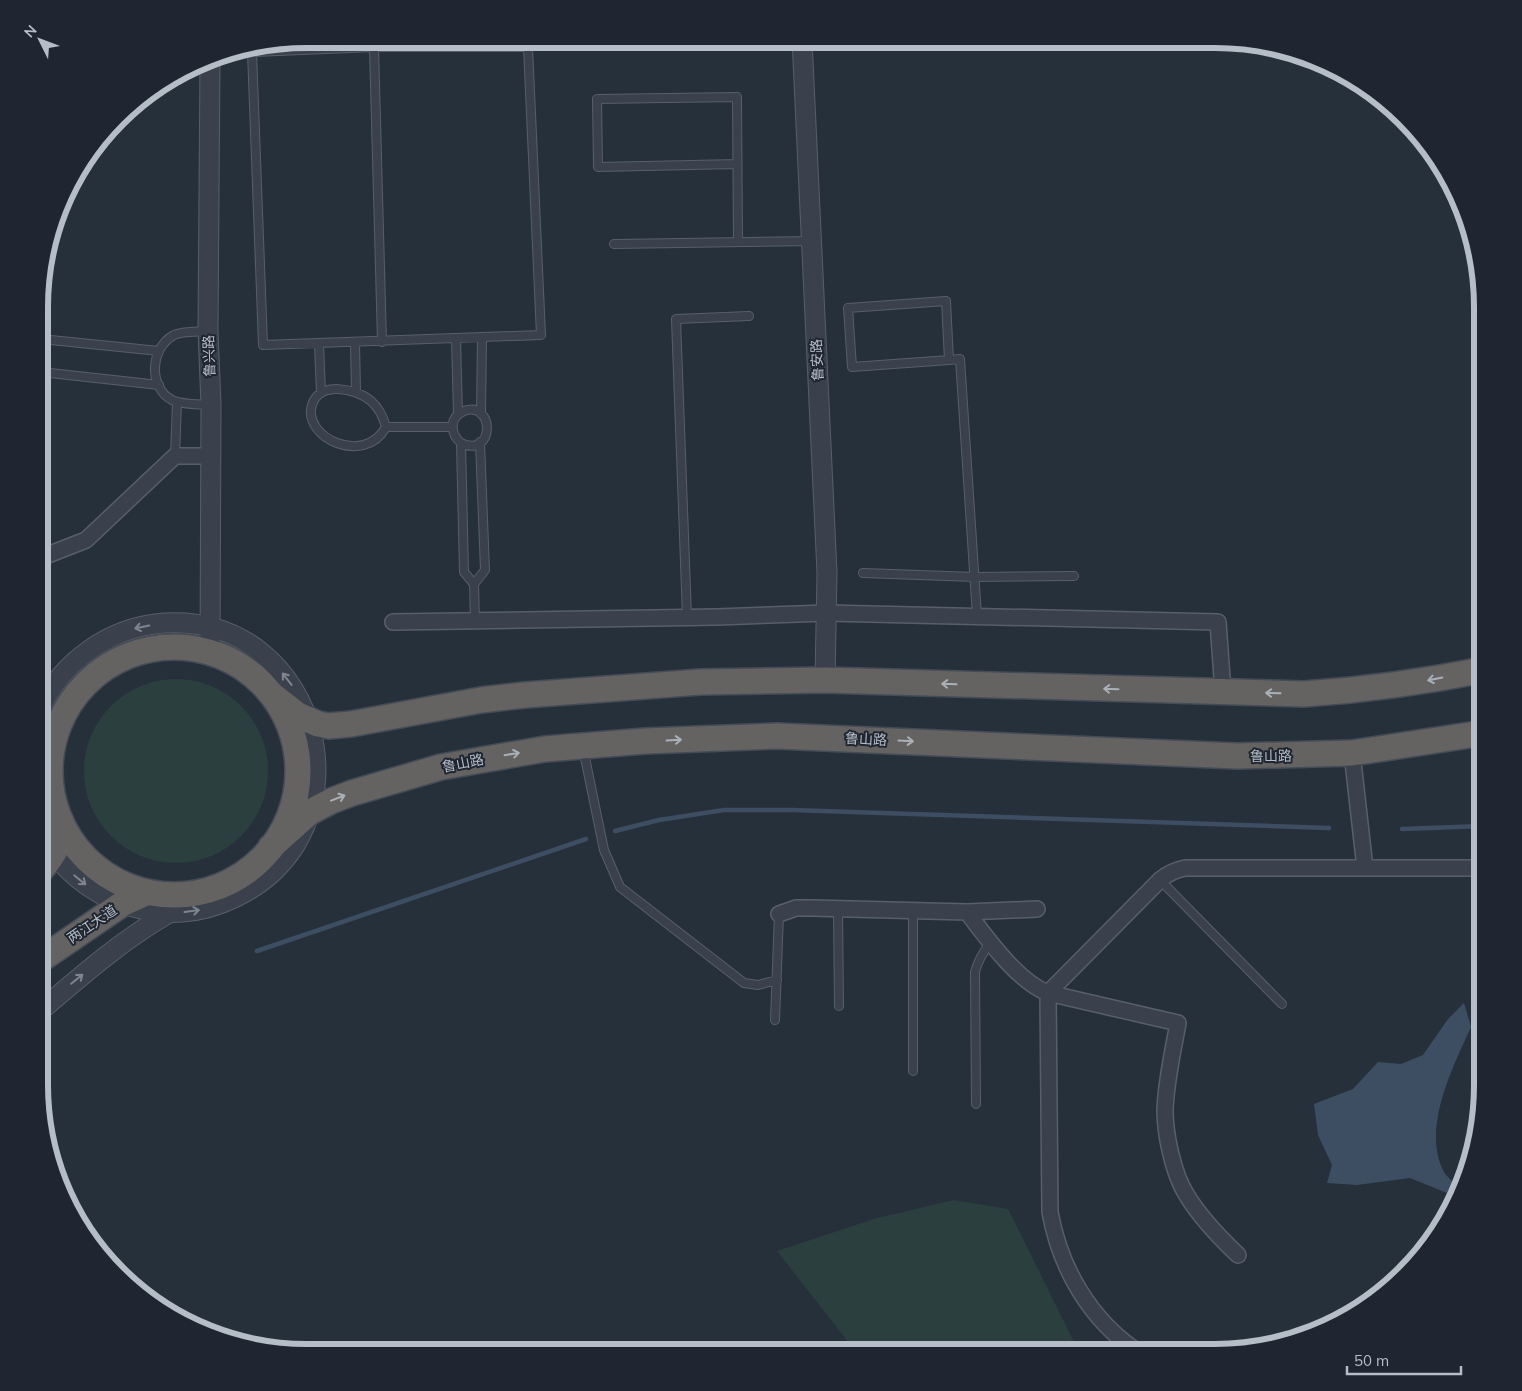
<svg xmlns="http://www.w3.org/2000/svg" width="1522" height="1391" viewBox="0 0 1522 1391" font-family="Mulish,'Noto Sans SC',sans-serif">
  <rect width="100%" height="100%" fill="#26303b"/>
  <!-- green -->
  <path fill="#2b3f3f" d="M84 771a92 92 0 1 1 184 0a92 92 0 1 1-184 0Z
    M954 1200 1008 1209 1078 1350 1081 1352H856L777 1251 877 1218Z"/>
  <!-- water -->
  <path fill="#3d4e63" d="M1464 1003 1471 1027C1453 1067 1421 1129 1444 1172 1447 1178 1456 1183 1461 1188L1457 1197 1410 1178 1357 1185 1327 1183 1332 1165 1318 1135 1314 1104 1353 1089 1378 1062 1401 1064 1423 1055 1448 1019Z"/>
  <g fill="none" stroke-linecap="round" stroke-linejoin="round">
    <!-- stream -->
    <path stroke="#3d4e63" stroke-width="4.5" d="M1402 829 1483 826
      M615 831 659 820 724 810H792L1329 828
      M257 951 586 839"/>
    <defs>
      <path id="service" d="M374 47H528L541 335 263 345 252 52Z
        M374 47 382 342
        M737 164 598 167 597 99 737 97 738 242
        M614 244 812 241
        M208 331C198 332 183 331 174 335 150 348 148 387 172 400 182 405 199 404 211 405
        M41 339 159 351
        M456 339 458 414
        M355 342 356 392
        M319 344 321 393
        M949 360 946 301 848 308 852 367 949 360 960 359 977 616
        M41 372 159 385
        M481 414 482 337
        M386 427C364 467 302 437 312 405 319 381 356 388 371 401 379 408 383 416 386 427H452
        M461 443C495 459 495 400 464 411 449 417 450 434 461 443L464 572 474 584
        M175 456 177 402
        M863 573 975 577 1074 576
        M687 617 676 319 749 316
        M475 621 474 584 485 570 480 442
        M583 748 604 850 620 887 744 983 758 985 777 980
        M1160 880 1282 1004
        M838 909 839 1006
        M913 910V1071
        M775 1020 779 914
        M976 1104 975 972C978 960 983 952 991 942"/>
      <path id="minor" d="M40 558 86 540 175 456H211
        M393 622 717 617 827 613 1218 622 1223 692
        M1352 753 1365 868
        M967 912C986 937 1018 982 1048 993L1178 1023C1173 1051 1166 1081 1165 1110 1165 1134 1173 1173 1186 1194 1199 1216 1219 1237 1238 1255
        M779 914 796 908H812L967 912 1037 909
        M1138 1352C1090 1320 1060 1268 1050 1212L1048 993 1160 880C1168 873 1175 870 1185 868H1483"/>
      <path id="tertiary" d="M802 39 827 573 825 680
        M210 652 211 405 208 331 210 59
        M40 828C55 866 92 895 130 906 164 917 201 914 234 898 376 831 321 613 164 623 110 627 62 661 40 709
        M40 1011C81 976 122 940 169 913"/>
      <path id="trunk" d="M50 771a124 124 0 1 1 248 0a124 124 0 1 1-248 0Z
        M271 694 298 715 318 724 329 726 351 724 481 700 525 695 700 682 825 680 1304 694C1364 690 1423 682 1483 670
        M271 847 310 812 331 801 352 793 441 767 545 749 645 741 777 736 1237 756 1352 753 1483 733
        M40 871C57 851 58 848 61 821
        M40 960 122 904 148 892"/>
    </defs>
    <!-- service casing -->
    <use href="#service" stroke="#585f6a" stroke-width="10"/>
    <!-- minor casing -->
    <use href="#minor" stroke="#585f6a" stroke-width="18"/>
    <!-- tertiary casing -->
    <use href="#tertiary" stroke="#585f6a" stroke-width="21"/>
    <!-- trunk casing -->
    <use href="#trunk" stroke="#454c57" stroke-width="28"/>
    <!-- service -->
    <use href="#service" stroke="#3a414c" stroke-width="8"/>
    <!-- minor -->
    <use href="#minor" stroke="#3a414c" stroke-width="15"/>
    <!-- tertiary -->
    <use href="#tertiary" stroke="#3a414c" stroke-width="19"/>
    <!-- trunk -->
    <use href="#trunk" stroke="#646362" stroke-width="25"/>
  </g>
  <!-- one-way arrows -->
  <defs><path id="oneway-shaft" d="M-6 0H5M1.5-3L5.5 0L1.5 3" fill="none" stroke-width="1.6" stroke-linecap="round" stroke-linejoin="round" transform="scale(1.25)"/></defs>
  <g stroke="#7e8590">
    <use href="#oneway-shaft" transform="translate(142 627) rotate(168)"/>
    <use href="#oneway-shaft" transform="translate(287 679) rotate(-128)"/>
    <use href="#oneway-shaft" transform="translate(80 880) rotate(39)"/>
    <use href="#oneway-shaft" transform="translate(192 911) rotate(-8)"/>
    <use href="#oneway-shaft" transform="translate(77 979) rotate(-39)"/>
  </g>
  <g stroke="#a9b0b8">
    <use href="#oneway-shaft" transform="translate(1435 679) rotate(169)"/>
    <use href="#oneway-shaft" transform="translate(949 684) rotate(-178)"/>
    <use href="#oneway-shaft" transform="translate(1111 689) rotate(-178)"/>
    <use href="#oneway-shaft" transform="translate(1273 693) rotate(-179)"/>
    <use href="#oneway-shaft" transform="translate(674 740) rotate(-3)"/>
    <use href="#oneway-shaft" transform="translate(906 741) rotate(3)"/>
    <use href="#oneway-shaft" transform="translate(512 754) rotate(-9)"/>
    <use href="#oneway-shaft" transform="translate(338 798) rotate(-21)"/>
  </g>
  <g text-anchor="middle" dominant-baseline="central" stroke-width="4" stroke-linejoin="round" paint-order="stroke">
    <!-- street labels -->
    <g font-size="14" fill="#b5bdc7" stroke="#1f2631">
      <text transform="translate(209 356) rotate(-92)">鲁兴路</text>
      <text transform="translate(817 360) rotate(-93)">鲁安路</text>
      <text transform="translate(866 739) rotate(3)">鲁山路</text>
      <text transform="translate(1271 756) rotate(-1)">鲁山路</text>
      <text transform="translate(463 763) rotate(-11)">鲁山路</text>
      <text transform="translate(92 924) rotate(-34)">两江大道</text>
    </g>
  </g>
  <!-- crop -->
  <path d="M0 0H1522V1391H0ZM307 48H1215A259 259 0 0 1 1474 307V1085A259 259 0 0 1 1215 1344H307A259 259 0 0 1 48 1085V307A259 259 0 0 1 307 48Z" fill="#1f2631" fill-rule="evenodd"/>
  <path fill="none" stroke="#b5bdc7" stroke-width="6" d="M307 48H1215A259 259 0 0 1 1474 307V1085A259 259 0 0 1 1215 1344H307A259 259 0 0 1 48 1085V307A259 259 0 0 1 307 48Z"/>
  <!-- north arrow -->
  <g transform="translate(40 40) rotate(312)" stroke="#1f2631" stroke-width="4" paint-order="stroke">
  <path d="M0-4L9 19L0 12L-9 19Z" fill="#b5bdc7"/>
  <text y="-8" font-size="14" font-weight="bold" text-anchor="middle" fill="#b5bdc7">N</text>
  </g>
  <!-- scale -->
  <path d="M1347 1366v8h114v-8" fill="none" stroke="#b5bdc7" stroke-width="2.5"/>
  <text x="1354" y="1366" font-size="15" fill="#b5bdc7" stroke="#1f2631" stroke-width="4" paint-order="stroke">50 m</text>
</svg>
